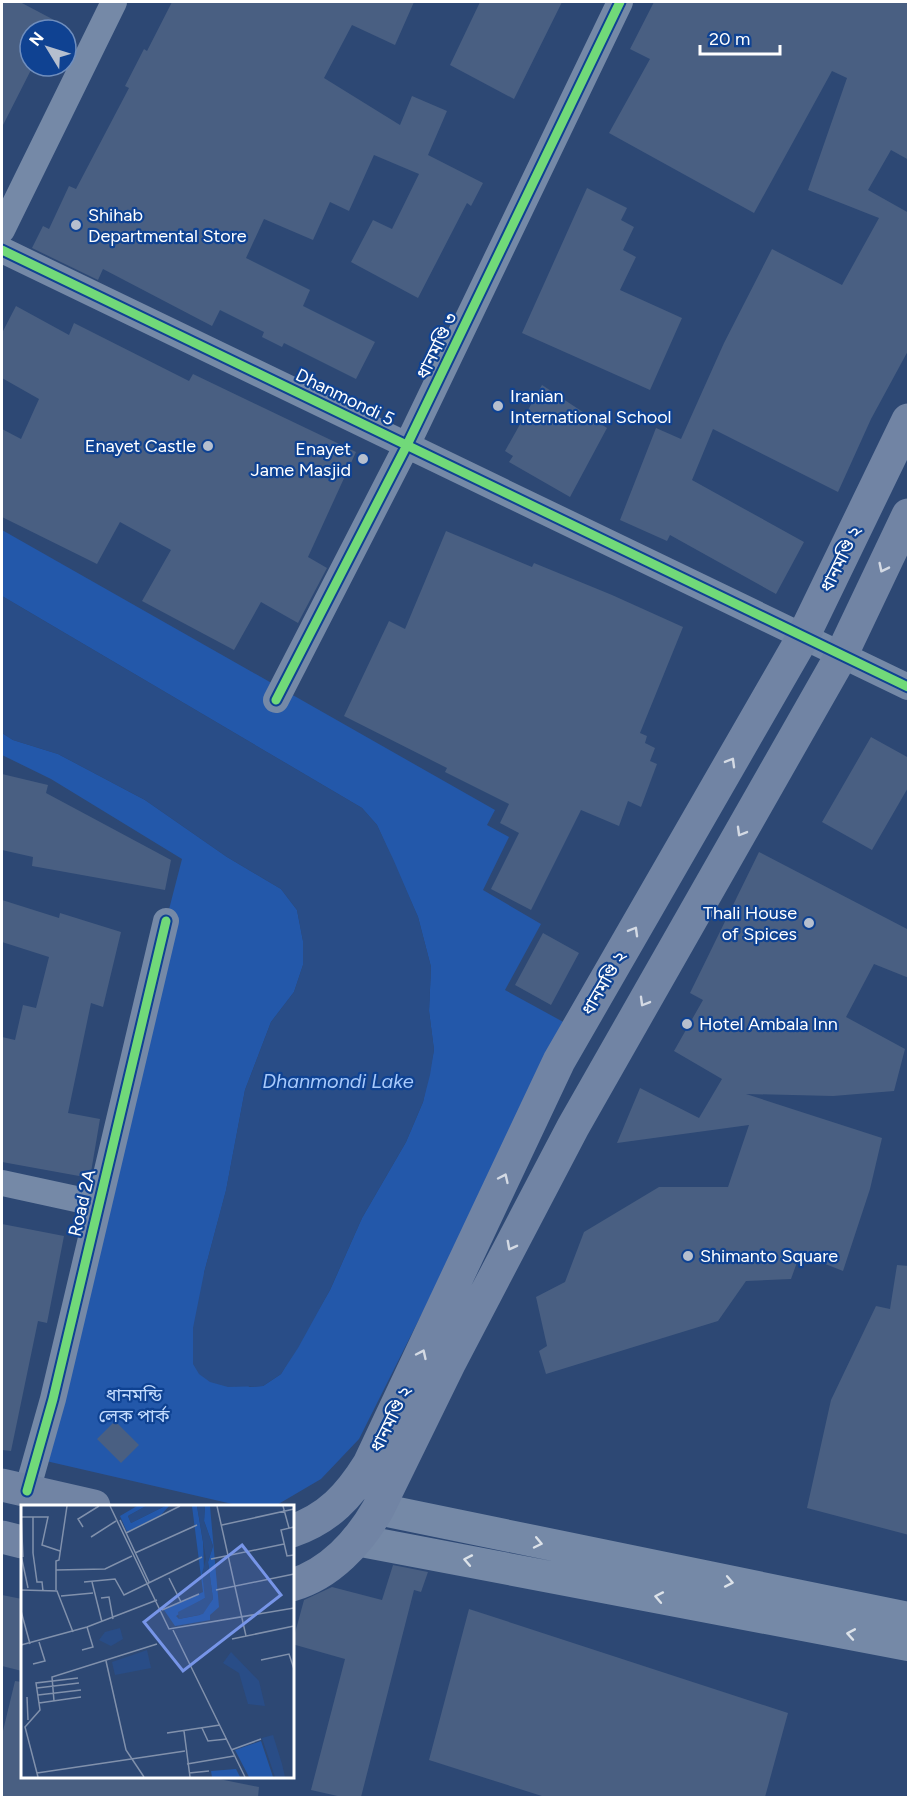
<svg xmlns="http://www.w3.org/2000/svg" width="910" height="1799" viewBox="0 0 910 1799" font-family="Figtree,'Noto Sans Bengali',sans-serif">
  <rect width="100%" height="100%" fill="#2d4874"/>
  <!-- green -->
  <path fill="#2358aa" d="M2 530 495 810 487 825 509 837 483 890 541 924 505 990 567 1024 359 1439 321 1479 275 1506H241L46 1461 166 921 182 859 51 779 2 755V733L13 740 58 754 145 800 227 857 281 889 297 910 303 941V965L294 992 271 1022 245 1090 226 1191 204 1273 249 1387 263 1386 281 1374 330 1290 362 1218 406 1142 423 1102 434 1050 429 1011 431 967 418 917 377 825 362 808 2 596Z"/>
  <!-- water -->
  <path fill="#294d87" d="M2 596 362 808 377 825 394 861 418 917 431 967 429 1011 434 1050 430 1075 423 1102 406 1142 362 1218 330 1290 298 1348 281 1374 263 1386 228 1387 210 1382 199 1374 193 1364V1328L204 1273 226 1190 245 1090 271 1022 294 992 303 965V941L297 910 281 889 227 857 145 800 58 754 13 740 2 733Z"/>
  <!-- building -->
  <path fill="#495f82" d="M2 2H20L56 21 51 30H30V66H33L2 127Z
    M172 2H414L395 45 352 25 324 78 400 125 412 96 447 111 428 155 483 183 471 206 467 203 418 298 351 262 373 220 392 229 419 174 374 155 349 211 330 202 313 240 264 219 246 258 310 290 303 306 375 342 356 379 284 343 282 347 262 337 264 332 220 310 212 326 103 269 98 280 32 248 43 226 49 229 69 186 76 189 129 88 125 86 144 49 147 51Z
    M480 2H562L514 99 450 65Z
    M654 2H909V160L891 150 868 190 909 213V349L871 419 838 492 713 429 692 480 804 542 776 594 670 535 667 541 620 520 656 428 681 439 724 343 772 249 842 285 879 218 808 190 847 78 832 71 754 213 609 133 650 59 630 49Z
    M587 188 627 208 621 220 634 227 623 250 636 257 620 290 682 318 650 390 522 333Z
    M16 306 69 335 74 323 189 381 193 374 356 452 308 557 327 568 298 623 261 602 234 650 142 601 171 550 120 522 97 564 2 517V429L21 439 39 399 2 378V333Z
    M542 385 607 428 570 497 509 462 513 456 505 451Z
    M446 531 532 567 534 563 612 595 683 627 640 733 647 736 645 743 655 748 650 761 657 764 641 807 628 801 619 826 581 810 531 910 491 889 519 833 500 823 509 804 445 772 447 768 344 716 389 621 405 629Z
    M871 737 909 758V786L872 850 822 822Z
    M2 774 48 785 46 793 171 860 165 890 32 866 33 857 2 850Z
    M759 852 909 930V978L874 964 846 1017 905 1049 894 1091 833 1096 746 1094 882 1138 870 1189 843 1271 800 1254 791 1279 746 1281 718 1321 546 1374 539 1351 547 1346 536 1297 565 1282 584 1232 659 1187H728L749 1125 617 1143 640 1088 699 1118 722 1079 674 1051 703 1000 690 993Z
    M2 900 59 918 60 913 121 932 103 1007 91 1003 68 1113 100 1119 90 1178 2 1162V1037L15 1040 23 1005 36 1008 49 957 2 942Z
    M543 933 579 953 551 1005 515 985Z
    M2 1224 64 1236 47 1323 38 1321 11 1451 2 1450Z
    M897 1265 909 1266V1535L807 1508 831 1400 876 1306 890 1309Z
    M115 1421 139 1445 121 1463 97 1439Z
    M393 1565 428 1572 421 1592 414 1590 361 1797H342L311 1790 345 1659 292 1644 304 1600 332 1587 382 1600Z
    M2 1595 22 1599V1671L2 1666Z
    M469 1609 788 1713 765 1797H545L429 1760Z
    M15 1681 22 1682V1776H204L259 1787 258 1797H2V1735Z"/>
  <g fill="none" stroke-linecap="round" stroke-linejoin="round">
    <!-- minor -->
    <path stroke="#7589a7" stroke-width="26" d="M2 230 114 2
      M2 250 908 687
      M276 700 407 445 620 2
      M2 1183 99 1204
      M27 1491 53 1399 166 921"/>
    <!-- tertiary -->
    <path stroke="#7589a7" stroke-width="32" d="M378 1509 908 1618
      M356 1540 908 1645"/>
    <!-- secondary -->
    <path stroke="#7184a4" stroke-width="33" d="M2 1485 94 1506
      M292 1531C329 1518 349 1496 369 1464L559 1061 803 637 908 420
      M2 1537 22 1542
      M292 1585C330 1574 359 1542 378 1509L450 1362 573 1127 841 656 908 515"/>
    <defs>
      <path id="cycleway" d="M2 250 908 687
        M276 700 407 445 620 2
        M27 1491 53 1399 166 921"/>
    </defs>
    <!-- cycleway casing -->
    <use href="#cycleway" stroke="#0f4292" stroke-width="13"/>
    <!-- cycleway -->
    <use href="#cycleway" stroke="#71d979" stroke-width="9"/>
  </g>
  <!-- one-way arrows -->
  <defs><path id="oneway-chevron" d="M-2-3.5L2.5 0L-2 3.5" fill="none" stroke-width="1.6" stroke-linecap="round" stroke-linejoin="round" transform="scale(1.5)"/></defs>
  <g stroke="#d4dae4">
    <use href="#oneway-chevron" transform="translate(883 568) rotate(116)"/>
    <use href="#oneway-chevron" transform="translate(731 762) rotate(-60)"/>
    <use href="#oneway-chevron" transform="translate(741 832) rotate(120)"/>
    <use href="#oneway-chevron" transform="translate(634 931) rotate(-60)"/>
    <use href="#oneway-chevron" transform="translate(644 1002) rotate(120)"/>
    <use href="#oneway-chevron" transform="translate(504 1178) rotate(-65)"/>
    <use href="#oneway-chevron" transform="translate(511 1246) rotate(118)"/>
    <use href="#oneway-chevron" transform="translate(422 1354) rotate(-65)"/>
  </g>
  <g stroke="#dce2e9">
    <use href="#oneway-chevron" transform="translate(538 1543) rotate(12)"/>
    <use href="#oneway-chevron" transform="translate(468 1560) rotate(-169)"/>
    <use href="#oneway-chevron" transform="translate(729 1582) rotate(11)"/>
    <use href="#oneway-chevron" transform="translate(659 1597) rotate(-169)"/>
    <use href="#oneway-chevron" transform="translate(851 1634) rotate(-170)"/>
  </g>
  <!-- markers -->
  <g fill="#b6bfce" stroke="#0f4292" stroke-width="2">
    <circle cx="76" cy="225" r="6"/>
    <circle cx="498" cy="406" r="6"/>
    <circle cx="208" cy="446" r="6"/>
    <circle cx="363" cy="459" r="6"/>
    <circle cx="809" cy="923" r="6"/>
    <circle cx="687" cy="1024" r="6"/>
    <circle cx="688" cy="1256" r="6"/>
  </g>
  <g text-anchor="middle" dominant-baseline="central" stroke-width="4.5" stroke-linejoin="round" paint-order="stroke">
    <!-- poi labels -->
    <g font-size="18" fill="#fff" stroke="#0f4292" text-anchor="start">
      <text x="88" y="215">Shihab<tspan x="88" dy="21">Departmental Store</tspan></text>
      <text x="510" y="396">Iranian<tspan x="510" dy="21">International School</tspan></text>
      <text x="196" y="446" text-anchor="end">Enayet Castle</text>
      <text x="351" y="449" text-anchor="end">Enayet<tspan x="351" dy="21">Jame Masjid</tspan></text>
      <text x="797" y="913" text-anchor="end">Thali House<tspan x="797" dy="21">of Spices</tspan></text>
      <text x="699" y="1024">Hotel Ambala Inn</text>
      <text x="700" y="1256">Shimanto Square</text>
    </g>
    <!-- street labels -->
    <g font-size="18" fill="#fff" stroke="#0f4292">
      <text transform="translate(437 346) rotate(-64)">ধানমণ্ডি ৩</text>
      <text transform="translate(345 397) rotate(26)">Dhanmondi 5</text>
      <text transform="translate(841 559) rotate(-64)">ধানমণ্ডি ২</text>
      <text transform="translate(604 983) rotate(-60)">ধানমণ্ডি ২</text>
      <text transform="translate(82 1203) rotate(-77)">Road 2A</text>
      <text transform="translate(391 1419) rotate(-64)">ধানমণ্ডি ২</text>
    </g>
    <!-- park labels -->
    <g font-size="18" fill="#c3dbfe" stroke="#0f4292">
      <text x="134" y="1395">ধানমন্ডি<tspan x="134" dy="21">লেক পার্ক</tspan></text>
    </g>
    <!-- water labels -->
    <g font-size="20" font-style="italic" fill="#a7c9fb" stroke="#0f4292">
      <text x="338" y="1081">Dhanmondi Lake</text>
    </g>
  </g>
  <!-- overview -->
  <g transform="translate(21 1505)">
    <rect width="273" height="273" fill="#2d4874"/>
    <path d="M116 1H125L107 11 110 18 144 1H148L140 10 106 27 99 11ZM171 1H176L182 37 184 93 155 111 158 114 179 110 192 94 187 57 192 41 183 16 184 1H189L198 102 189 110V115L154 121 143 105 182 87ZM240 236 252 272H228L214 245ZM215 264 219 272H191L190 266Z" fill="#2358aa"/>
    <path d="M125 1H144L110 18 107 11ZM176 1H184L183 16 192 41 187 57 192 94 182 109 158 114 157 107 184 93 181 68 185 54ZM99 123 102 134 90 141 78 135 84 127ZM126 145 130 163 94 170 91 157ZM210 147 238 176 244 201 227 199 218 168 202 158ZM252 230 261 259 264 272H254L241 233Z" fill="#294d87"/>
    <path fill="none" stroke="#8191ac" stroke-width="1.5" d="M89 1 148 124 273 103M196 1 225 131M262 1 268 23M0 9 2 52M1 12H27L21 40 39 46M12 12V48L16 77H21L22 86M99 15 128 77M201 20 273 4M62 22 57 14 78 1M273 22 260 25 266 51 273 50M105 28 159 1M70 32 95 16M114 48 176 20M0 50 7 83M190 54 263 39M35 65 84 64 111 51M148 73 160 97M63 77 94 74 103 90 181 52M71 77 81 117M0 85 36 86 52 127M35 85V56L38 55 46 1M195 85 273 69M40 91 72 88M80 93 88 92 92 114M141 105 178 89M0 106 9 139M152 125 224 272M211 134 273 121M0 140 66 122 136 95M61 145 72 142 66 122M240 155 268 149 273 164M85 156 105 245 123 272M12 159 24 156 18 137M16 183 58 178M17 190 60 185M6 192 7 215M33 196 31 172 136 139M18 198 60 192M181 223 187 236 206 234M163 226 169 272M146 228 199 220M210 245 240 234M166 259 213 251M16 268 164 246M168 268 188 266M17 272 4 222 19 205 15 178 57 173"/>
    <path fill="#7795e8" fill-opacity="0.15" stroke="#7795e8" stroke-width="3" d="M221 40 260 90 162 166 123 117Z"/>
    <rect width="273" height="273" fill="none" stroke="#fff" stroke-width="3"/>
  </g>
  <!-- border -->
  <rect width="910" height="1799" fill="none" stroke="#ffffff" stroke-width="6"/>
  <!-- north arrow -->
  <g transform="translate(48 48) rotate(308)"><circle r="28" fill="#0f4292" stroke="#6f8ebe" stroke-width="1.5"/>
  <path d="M0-4.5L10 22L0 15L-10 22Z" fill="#b6bfce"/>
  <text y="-9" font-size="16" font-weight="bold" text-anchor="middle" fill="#ffffff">N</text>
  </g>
  <!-- scale -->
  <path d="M700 45v9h80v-9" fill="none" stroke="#ffffff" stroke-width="3"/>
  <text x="709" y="45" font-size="18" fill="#ffffff" stroke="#0f4292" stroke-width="4.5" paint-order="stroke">20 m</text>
</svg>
